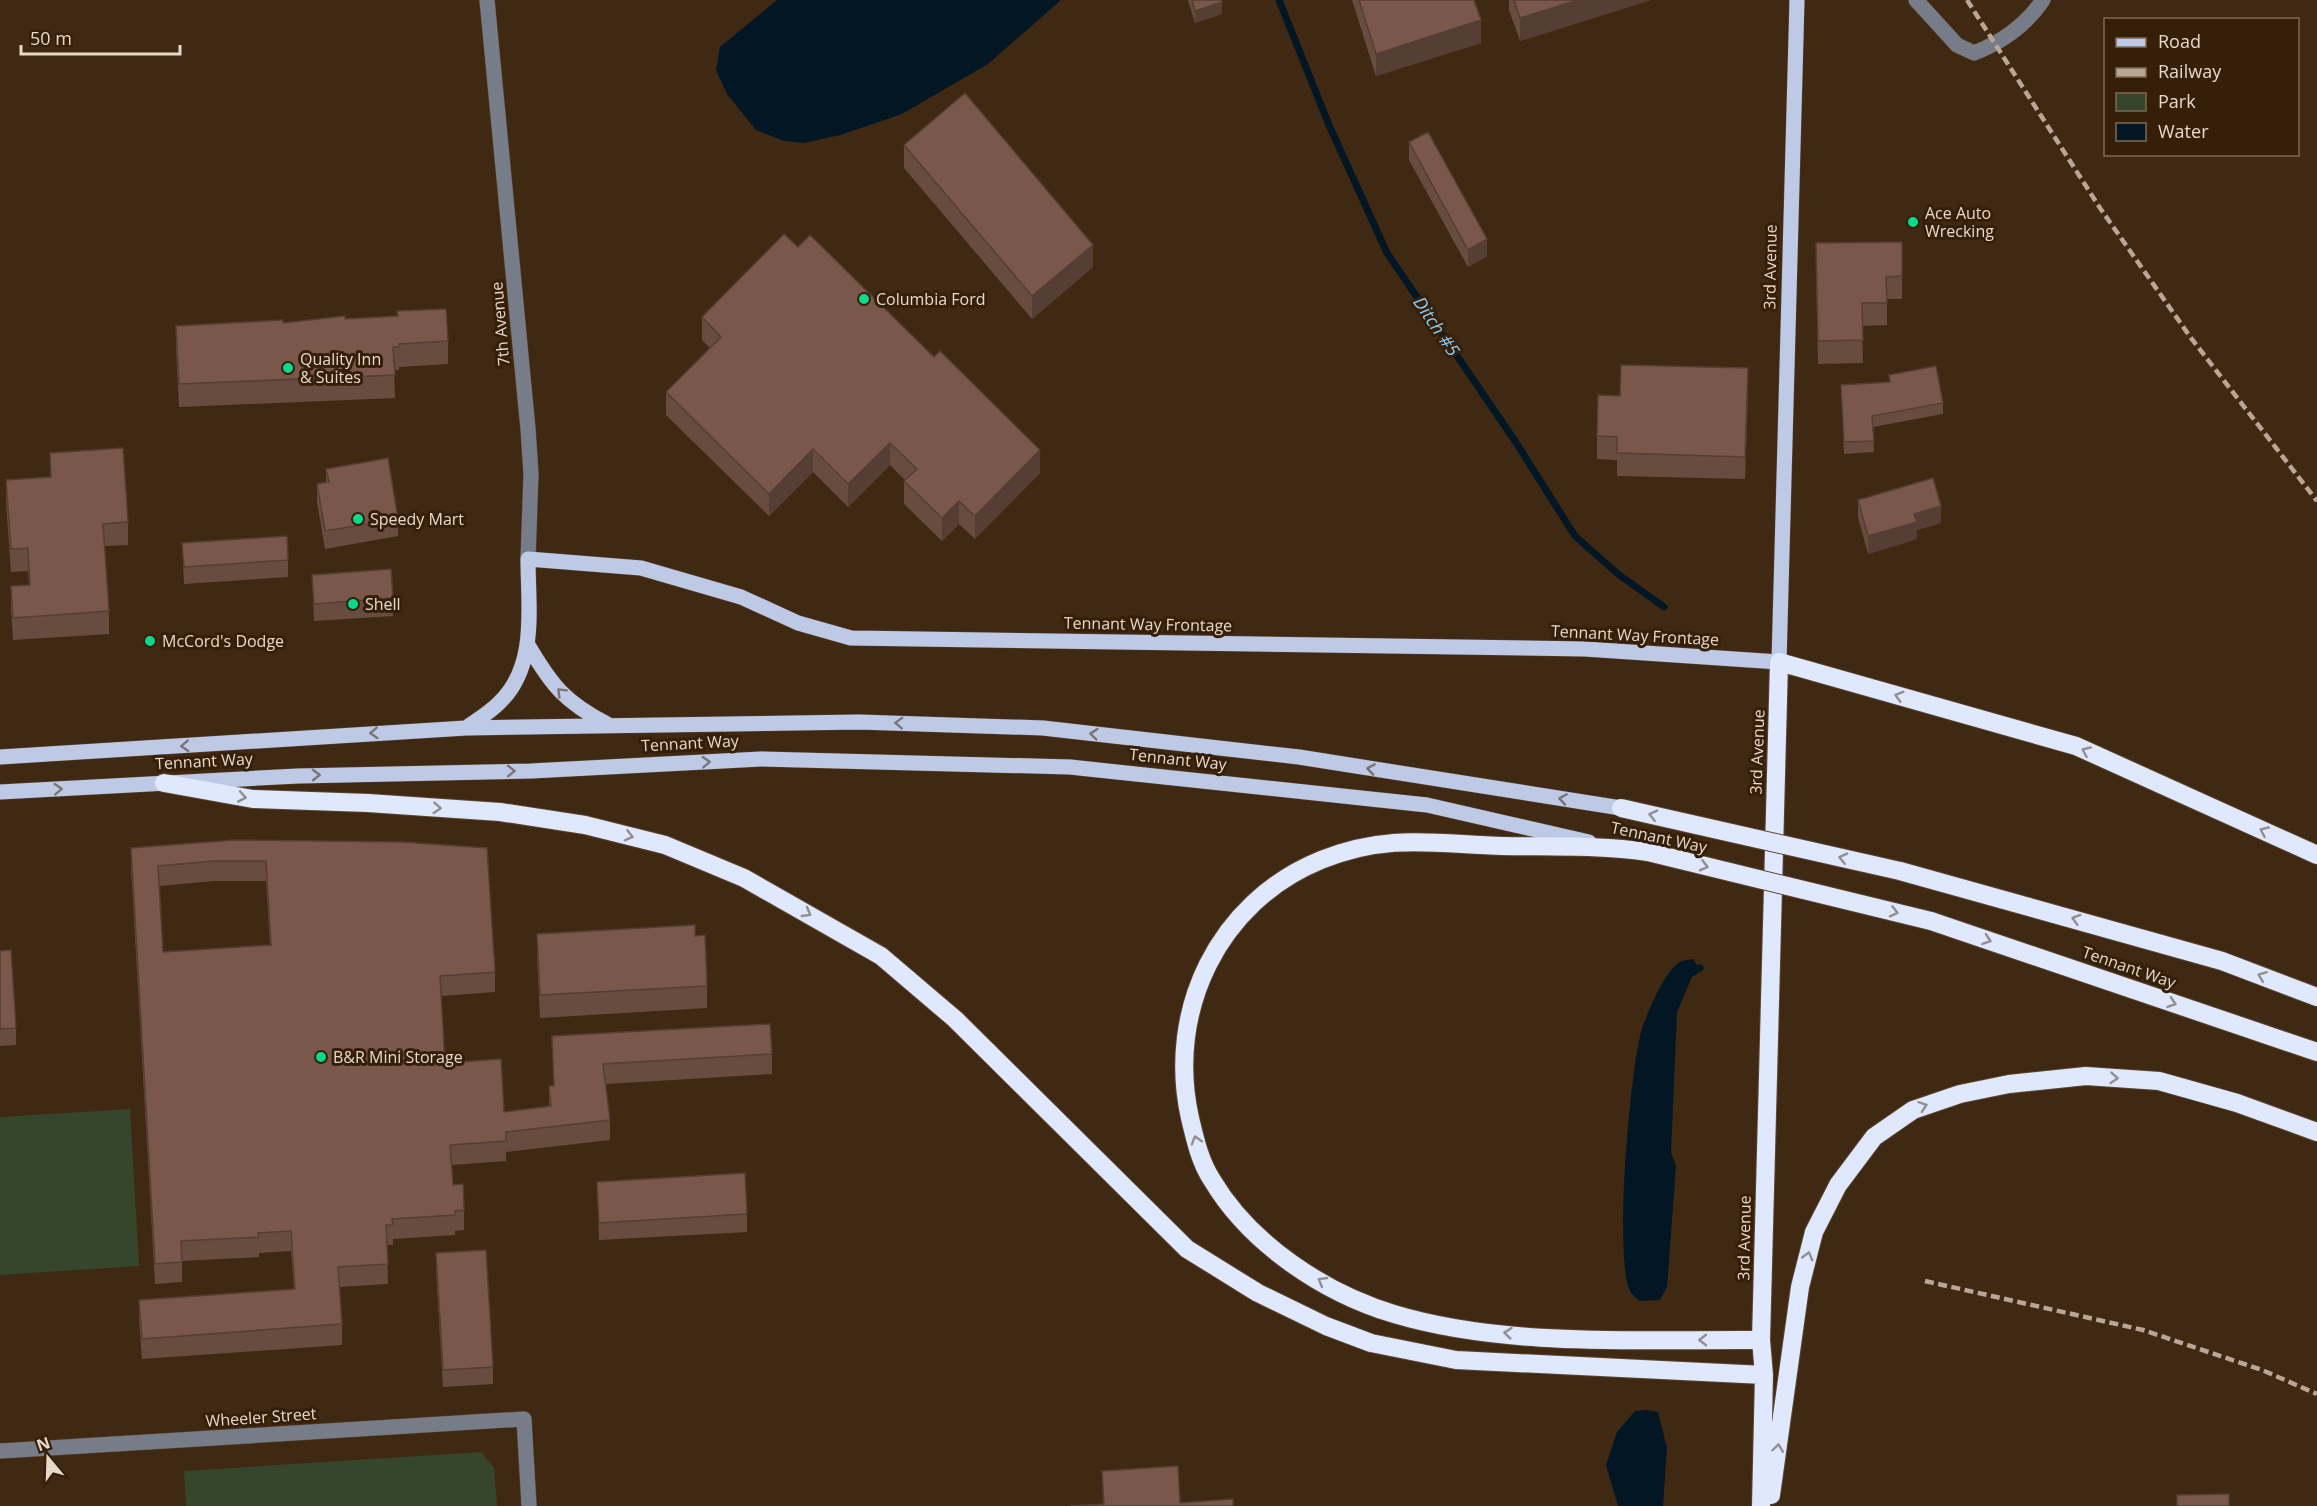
<svg xmlns="http://www.w3.org/2000/svg" width="2317" height="1506" viewBox="0 0 2317 1506" font-family="'Open Sans',sans-serif">
  <rect width="100%" height="100%" fill="#402913"/>
  <!-- green -->
  <path fill="#36462c" d="M130 1109 139 1266 0 1275V1117Z
    M481 1452 494 1468 497 1506H186L184 1471Z"/>
  <!-- water -->
  <path fill="#031624" d="M777 0H1061L988 64 902 114 840 135 804 143 784 141 756 130 727 94 716 70 720 47Z
    M1693 959 1697 965 1677 1012 1671 1153 1676 1166 1667 1287 1660 1300 1639 1301C1636 1298 1632 1294 1630 1291 1614 1259 1630 1067 1642 1029 1647 1013 1665 970 1680 962 1684 960 1689 960 1693 959Z
    M1647 1410 1658 1412 1667 1448 1663 1506H1618L1606 1465 1617 1432 1635 1411Z"/>
  <g fill="none" stroke-linecap="round" stroke-linejoin="round">
    <!-- stream -->
    <path stroke="#031624" stroke-width="7" d="M1279 0 1329 125 1387 253 1515 441 1575 536 1618 574 1664 607
      M1688 975 1700 968"/>
    <defs>
      <path id="minor" d="M487 0 528 429 531 474 528 559
        M1916 0 1957 45 1974 53C2002 42 2026 25 2043 0
        M0 1451 524 1419 529 1506"/>
      <path id="major" d="M528 645C552 686 565 702 607 724
        M466 728C477 720 489 713 499 703 538 666 528 607 528 559L641 568 741 597 798 623 851 638 1585 649 1779 662 1797 0
        M0 757 466 728 859 722 1043 728 1299 757 1621 808
        M0 792 298 776 531 771 761 759 1070 767 1427 805 1589 842"/>
      <path id="highway" d="M164 783 253 799 368 803 500 812 585 825 665 845 744 878 881 956 955 1019 1187 1249 1258 1293 1326 1326 1371 1343 1456 1360 1764 1375
        M1648 852C1599 845 1552 847 1503 846 1435 844 1388 833 1321 860 1218 902 1166 1011 1190 1118 1195 1139 1200 1162 1212 1180 1250 1244 1324 1293 1394 1314 1507 1348 1645 1339 1761 1340
        M1900 871 2222 961 2317 997
        M1931 921 2317 1052
        M1771 1495 1800 1287 1814 1232 1838 1185 1874 1137 1913 1110 1960 1094 2009 1084 2086 1076 2159 1081 2237 1103 2317 1132
        M1761 1506 1764 1375 1761 1340 1779 662 2076 746 2317 855"/>
    </defs>
    <!-- minor casing -->
    <use href="#minor" stroke="#5b4530" stroke-width="16"/>
    <!-- major casing -->
    <use href="#major" stroke="#5b4530" stroke-width="16"/>
    <!-- highway casing -->
    <use href="#highway" stroke="#5b4530" stroke-width="20"/>
    <!-- minor -->
    <use href="#minor" stroke="#777c89" stroke-width="15"/>
    <!-- major -->
    <use href="#major" stroke="#becae5" stroke-width="15"/>
    <!-- highway -->
    <use href="#highway" stroke="#e0e8fd" stroke-width="18"/>
    <!-- rail -->
    <path stroke="#b8a797" stroke-width="4.5" stroke-dasharray="9 4.5" stroke-linecap="butt" d="M1967 0 2100 208 2191 338 2317 501
      M1925 1281 2143 1330 2262 1370 2317 1394"/>
    <defs>
      <path id="highway-bridge" d="M1621 808 1900 871
        M1648 852 1931 921"/>
    </defs>
    <!-- highway-bridge casing -->
    <use href="#highway-bridge" stroke="#5b4530" stroke-width="20" stroke-linecap="butt"/>
    <!-- highway-bridge -->
    <use href="#highway-bridge" stroke="#e0e8fd" stroke-width="18"/>
  </g>
  <!-- wall -->
  <path fill="#684c40" fill-rule="evenodd" d="M1188 0H1221L1222 14 1195 23Z
    M1352 0H1474L1481 43 1376 76Z
    M1509 0H1651L1520 41 1509 10Z
    M1409 142 1487 256 1468 267 1409 160Z
    M904 145 1093 267 1032 319 904 168Z
    M1902 242V299H1887V325L1862 326 1863 363 1818 364 1816 266Z
    M702 317 1040 473 975 539 959 524 942 541 904 504V481L905 480 890 465 848 507 813 472 769 516 666 415V392L710 348 702 340Z
    M345 319 448 341V364L399 367V370H394L395 398 179 407 176 348V326L283 323Z
    M1889 375 1943 403V414L1873 427 1874 452 1844 454 1841 385 1889 382Z
    M1748 391 1745 479 1617 476V460L1597 459V436L1620 396Z
    M50 453 128 522V545L105 546 109 611V634L13 640 11 609V586L29 585 28 571 11 572 6 503V480L50 477Z
    M326 469 398 519V536L325 549 317 502V484L326 483Z
    M1858 500 1941 523 1917 530V539L1868 554 1858 517Z
    M182 543 288 560V577L184 584Z
    M312 575 393 598V616L314 621Z
    M235 840 495 972V992L441 996 445 1063 504 1112 549 1107V1086H554L552 1036 772 1054V1074L606 1084 610 1120V1140L506 1152V1161L452 1165 453 1185 464 1210V1230L455 1231V1235L393 1239V1245H387L388 1284 339 1287 342 1324V1345L142 1359 139 1320V1300L294 1289 291 1251 259 1253V1257L182 1261V1282L155 1284 131 868V848ZM214 881H266L270 945 163 952 159 886Z
    M537 934 695 936 707 986V1008L540 1018 537 957Z
    M0 951 16 1028V1045L0 1046Z
    M597 1182 747 1214V1232L599 1240Z
    M436 1253 493 1367V1384L443 1387 436 1270Z
    M1102 1471 1180 1503 1103 1504Z"/>
  <!-- shaded-wall -->
  <path fill="#553e34" d="M1578 0H1651L1520 41V18Z
    M1222 2V14L1195 23V11Z
    M1481 20V43L1376 76V54Z
    M1487 239V256L1468 267V250Z
    M1093 245V267L1032 319V296Z
    M1748 368V391L1745 479V457Z
    M890 443V465L848 507V484Z
    M813 449V472L769 516V494Z
    M1040 450V473L975 539V516Z
    M959 501V524L942 541V518Z
    M1941 506V523L1917 530V539L1868 554V536L1914 514Z"/>
  <!-- building -->
  <path fill="#79584b" stroke="#553e34" stroke-width="1.5" fill-rule="evenodd" d="M1192 0H1221L1222 2 1195 11Z
    M1359 0H1474L1481 20 1376 54Z
    M1514 0H1578L1520 18Z
    M965 93 1093 245 1032 296 904 145Z
    M1428 132 1487 239 1468 250 1409 142Z
    M784 234 798 247 810 235 934 357 940 351 1040 450 975 516 959 501 942 518 904 481 917 469 890 443 848 484 813 449 769 494 666 392 721 337 702 317Z
    M1902 242V276L1886 277 1887 303H1862L1863 340 1818 341 1816 243Z
    M446 309 448 341 399 344V347H393L395 375 179 384 176 326 283 320V323L345 316V319L398 316 397 311Z
    M1621 365 1748 368 1745 457 1617 453V437L1597 436 1598 395 1620 396Z
    M1936 366 1943 403 1872 416 1874 441 1844 442 1841 385 1890 382 1889 375Z
    M123 448 128 522 103 524 109 611 13 618 11 586 30 585 28 548 11 549 6 480 51 477 50 453Z
    M388 458 398 519 325 531 317 484 329 482 326 469Z
    M1933 478 1941 506 1914 514 1917 522 1868 536 1858 500Z
    M287 536 288 560 184 567 182 543Z
    M391 569 393 598 314 604 312 575Z
    M235 840 402 842 487 848 495 972 440 976 445 1063 501 1059 504 1112 551 1106 549 1086H554L552 1036 770 1024 772 1054 603 1064 610 1120 506 1132V1141L450 1145 453 1185 463 1184 464 1210 455 1211V1215L392 1219 393 1225H386L388 1264 338 1267 342 1324 142 1339 139 1300 295 1289 291 1231 258 1233 259 1237 181 1241 182 1262 155 1264 131 848ZM214 861H266L271 945 163 952 158 866Z
    M695 925V936L705 935 707 986 540 995 537 934Z
    M11 950 16 1028 0 1029V951Z
    M745 1173 747 1214 599 1223 597 1182Z
    M486 1250 493 1367 443 1370 436 1253Z
    M1178 1466 1180 1503 1233 1499V1506H1071L1104 1504 1102 1471Z
    M2229 1494V1506H2177V1495Z"/>
  <!-- one-way arrows -->
  <defs><path id="oneway-chevron" d="M-2-3.5L2.5 0L-2 3.5" fill="none" stroke-width="1.6" stroke-linecap="round" stroke-linejoin="round" transform="scale(1.5)"/></defs>
  <g stroke="#7a7477">
    <use href="#oneway-chevron" transform="translate(561 692) rotate(-135)"/>
    <use href="#oneway-chevron" transform="translate(899 723) rotate(-178)"/>
    <use href="#oneway-chevron" transform="translate(374 733) rotate(177)"/>
    <use href="#oneway-chevron" transform="translate(1094 734) rotate(-174)"/>
    <use href="#oneway-chevron" transform="translate(185 746) rotate(177)"/>
    <use href="#oneway-chevron" transform="translate(706 762) rotate(-3)"/>
    <use href="#oneway-chevron" transform="translate(1371 769) rotate(-171)"/>
    <use href="#oneway-chevron" transform="translate(511 771) rotate(-1)"/>
    <use href="#oneway-chevron" transform="translate(316 775) rotate(-1)"/>
    <use href="#oneway-chevron" transform="translate(58 789) rotate(-3)"/>
    <use href="#oneway-chevron" transform="translate(1563 799) rotate(-171)"/>
  </g>
  <g stroke="#938e8f">
    <use href="#oneway-chevron" transform="translate(1899 696) rotate(-164)"/>
    <use href="#oneway-chevron" transform="translate(2086 751) rotate(-156)"/>
    <use href="#oneway-chevron" transform="translate(242 797) rotate(10)"/>
    <use href="#oneway-chevron" transform="translate(437 808) rotate(4)"/>
    <use href="#oneway-chevron" transform="translate(1653 815) rotate(-167)"/>
    <use href="#oneway-chevron" transform="translate(2264 831) rotate(-156)"/>
    <use href="#oneway-chevron" transform="translate(629 836) rotate(14)"/>
    <use href="#oneway-chevron" transform="translate(1843 858) rotate(-167)"/>
    <use href="#oneway-chevron" transform="translate(1704 866) rotate(14)"/>
    <use href="#oneway-chevron" transform="translate(1894 912) rotate(14)"/>
    <use href="#oneway-chevron" transform="translate(807 913) rotate(30)"/>
    <use href="#oneway-chevron" transform="translate(2076 919) rotate(-164)"/>
    <use href="#oneway-chevron" transform="translate(1987 940) rotate(19)"/>
    <use href="#oneway-chevron" transform="translate(2262 976) rotate(-159)"/>
    <use href="#oneway-chevron" transform="translate(2172 1003) rotate(19)"/>
    <use href="#oneway-chevron" transform="translate(2114 1078) rotate(4)"/>
    <use href="#oneway-chevron" transform="translate(1923 1106) rotate(-19)"/>
    <use href="#oneway-chevron" transform="translate(1196 1140) rotate(-107)"/>
    <use href="#oneway-chevron" transform="translate(1808 1256) rotate(-75)"/>
    <use href="#oneway-chevron" transform="translate(1322 1281) rotate(-150)"/>
    <use href="#oneway-chevron" transform="translate(1508 1333) rotate(-174)"/>
    <use href="#oneway-chevron" transform="translate(1703 1340) rotate(-180)"/>
    <use href="#oneway-chevron" transform="translate(1778 1448) rotate(-82)"/>
  </g>
  <!-- markers -->
  <g fill="#08d98b" stroke="#351f09" stroke-width="2">
    <circle cx="1913" cy="222" r="6"/>
    <circle cx="864" cy="299" r="6"/>
    <circle cx="288" cy="368" r="6"/>
    <circle cx="358" cy="519" r="6"/>
    <circle cx="353" cy="604" r="6"/>
    <circle cx="150" cy="641" r="6"/>
    <circle cx="321" cy="1057" r="6"/>
  </g>
  <g text-anchor="middle" dominant-baseline="central" stroke-width="6" stroke-linejoin="round" paint-order="stroke">
    <!-- poi labels -->
    <g font-size="16" fill="#e7d8cb" stroke="#351f09" text-anchor="start">
      <text x="1925" y="213">Ace Auto<tspan x="1925" dy="18">Wrecking</tspan></text>
      <text x="876" y="299">Columbia Ford</text>
      <text x="300" y="359">Quality Inn<tspan x="300" dy="18">&amp; Suites</tspan></text>
      <text x="370" y="519">Speedy Mart</text>
      <text x="365" y="604">Shell</text>
      <text x="162" y="641">McCord's Dodge</text>
      <text x="333" y="1057">B&amp;R Mini Storage</text>
    </g>
    <!-- street labels -->
    <g font-size="16" fill="#e7d8cb" stroke="#351f09">
      <text transform="translate(1770 267) rotate(-89)">3rd Avenue</text>
      <text transform="translate(500 324) rotate(-95)">7th Avenue</text>
      <text transform="translate(1148 624) rotate(1)">Tennant Way Frontage</text>
      <text transform="translate(1635 635) rotate(3)">Tennant Way Frontage</text>
      <text transform="translate(690 743) rotate(-3)">Tennant Way</text>
      <text transform="translate(1757 752) rotate(-88)">3rd Avenue</text>
      <text transform="translate(1178 759) rotate(6)">Tennant Way</text>
      <text transform="translate(204 761) rotate(-3)">Tennant Way</text>
      <text transform="translate(1659 837) rotate(12)">Tennant Way</text>
      <text transform="translate(2129 967) rotate(19)">Tennant Way</text>
      <text transform="translate(1744 1238) rotate(-89)">3rd Avenue</text>
      <text transform="translate(261 1417) rotate(-4)">Wheeler Street</text>
    </g>
    <!-- water labels -->
    <g font-size="18" font-style="italic" fill="#88cafa" stroke="#351f09">
      <text transform="translate(1437 326) rotate(56)">Ditch #5</text>
    </g>
  </g>
  <!-- legend -->
  <rect x="2104" y="18" width="195" height="138" fill="#351f09" stroke="#7c6957" stroke-width="1.5"/>
  <rect x="2116" y="38" width="30" height="9" fill="#becae5" stroke="#7c6957" stroke-width="1.5"/>
  <text x="2158" y="48" font-size="18" fill="#e7d8cb">Road</text>
  <rect x="2116" y="68" width="30" height="9" fill="#b8a797" stroke="#7c6957" stroke-width="1.5"/>
  <text x="2158" y="78" font-size="18" fill="#e7d8cb">Railway</text>
  <rect x="2116" y="93" width="30" height="18" fill="#36462c" stroke="#7c6957" stroke-width="1.5"/>
  <text x="2158" y="108" font-size="18" fill="#e7d8cb">Park</text>
  <rect x="2116" y="123" width="30" height="18" fill="#031624" stroke="#7c6957" stroke-width="1.5"/>
  <text x="2158" y="138" font-size="18" fill="#e7d8cb">Water</text>
  <!-- north arrow -->
  <g transform="translate(48 1458) rotate(341)" stroke="#351f09" stroke-width="4.5" paint-order="stroke">
  <path d="M0-4.5L10 22L0 15L-10 22Z" fill="#e7d8cb"/>
  <text y="-9" font-size="16" font-weight="bold" text-anchor="middle" fill="#e7d8cb">N</text>
  </g>
  <!-- scale -->
  <path d="M21 45v9h159v-9" fill="none" stroke="#e7d8cb" stroke-width="3"/>
  <text x="30" y="45" font-size="18" fill="#e7d8cb" stroke="#351f09" stroke-width="4.5" paint-order="stroke">50 m</text>
</svg>
